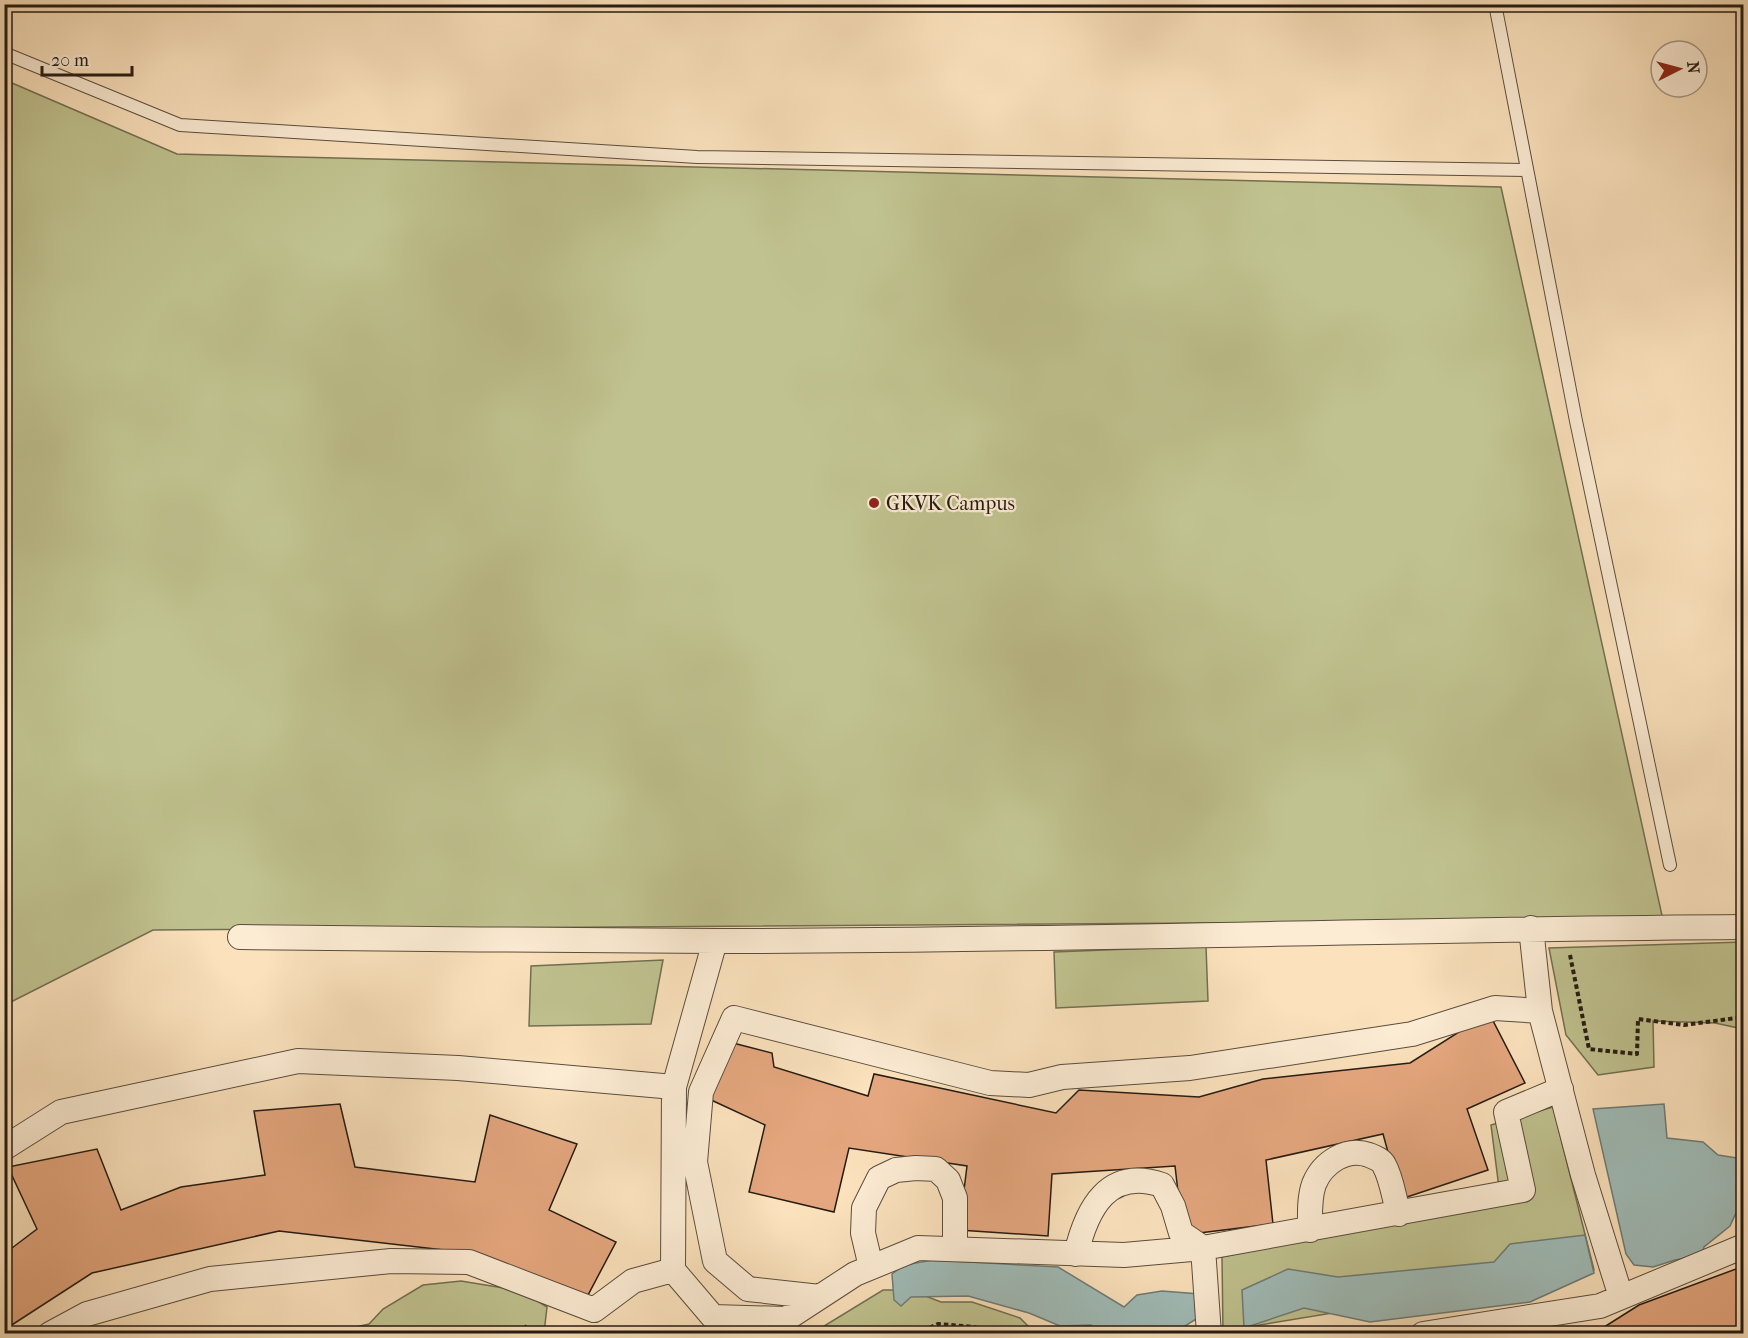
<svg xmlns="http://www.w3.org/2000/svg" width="1748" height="1338" viewBox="0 0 1748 1338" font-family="'IM FELL French Canon',serif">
  <rect width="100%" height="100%" fill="#fbe2bd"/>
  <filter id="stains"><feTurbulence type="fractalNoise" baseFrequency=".00333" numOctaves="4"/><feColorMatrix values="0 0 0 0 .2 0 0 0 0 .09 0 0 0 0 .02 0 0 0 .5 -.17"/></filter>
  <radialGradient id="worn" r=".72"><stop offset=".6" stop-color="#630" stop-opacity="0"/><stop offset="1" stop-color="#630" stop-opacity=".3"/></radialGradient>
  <!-- green -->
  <path fill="#c0c390" stroke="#726f51" stroke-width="1.5" d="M5 80 177 154 1501 187 1663 920 153 930 5 1005Z
    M1743 942V1029L1715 1023 1653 1021 1654 1067 1598 1075 1566 1035 1549 948Z
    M1206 946 1208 1001 1056 1008 1054 952Z
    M663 960 651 1024 529 1026 531 966Z
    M1553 1107 1594 1270 1223 1331 1222 1257 1500 1196 1491 1125Z
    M461 1281 522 1291 547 1307 544 1333 325 1334 369 1324 383 1309 423 1285Z
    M883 1290H910L941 1302H972L1020 1318 1035 1333 811 1334Z"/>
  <!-- water -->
  <path fill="#a0bcb8" stroke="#6e7c76" stroke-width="1.5" d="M1664 1104 1667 1138 1703 1142 1718 1155 1737 1158 1743 1157V1213H1736L1730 1226 1704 1247 1702 1255 1675 1260 1653 1267 1634 1265 1626 1254 1593 1109Z
    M1585 1235 1594 1273 1530 1302 1370 1322 1304 1308 1244 1328 1242 1290 1288 1269 1338 1277 1494 1262 1510 1244Z
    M933 1260 1058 1267 1124 1307 1137 1295 1162 1291 1200 1294 1201 1316 1180 1329 1181 1333H1100L1091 1325 1060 1326 1029 1313 968 1296 911 1297 901 1306 894 1300 892 1274 904 1265Z"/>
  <!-- building -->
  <path fill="#e5a77f" stroke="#241b12" stroke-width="1.5" d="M1489 1013 1525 1083 1467 1109 1488 1170 1401 1199 1383 1134 1266 1160 1273 1224 1183 1235 1175 1166 1052 1174 1048 1236 959 1230 967 1166 849 1148 834 1212 749 1192 765 1125 709 1099 729 1042 772 1053 774 1067 868 1096 874 1074 1056 1113 1079 1090 1199 1097 1263 1079 1410 1063Z
    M340 1104 355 1167 475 1182 490 1115 577 1144 549 1210 616 1242 588 1295 535 1277 444 1250 279 1231 92 1273 4 1330V1254L37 1229 8 1167 97 1149 121 1210 181 1187 265 1175 254 1111Z
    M1744 1266V1334H1593L1639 1305Z"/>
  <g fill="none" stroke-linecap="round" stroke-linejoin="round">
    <defs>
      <path id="lane" d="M1495 4 1576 421 1670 865
        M4 53 180 125 697 157 1527 170"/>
      <path id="street" d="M1531 928 1540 1011 1583 1175 1621 1297
        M240 937C399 938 557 941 716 941 1059 941 1401 929 1744 927
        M715 941 674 1087 673 1270 713 1317 786 1319 855 1274 918 1248 1124 1255 1203 1248 1523 1190 1506 1112 1561 1089
        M4 1148 61 1112 298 1061 458 1068 674 1087
        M1310 1230C1310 1215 1309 1198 1314 1184 1323 1162 1347 1147 1369 1155 1374 1157 1382 1160 1384 1165 1392 1179 1394 1199 1399 1214
        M1203 1248 1209 1334
        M1076 1254C1087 1208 1108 1167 1162 1185L1173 1206 1181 1233 1203 1248
        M871 1267 863 1233 864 1208 879 1178 896 1170 916 1168 936 1169 948 1180 955 1198V1249
        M820 1297 748 1289 715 1261 695 1162 701 1092 734 1018 990 1083 1029 1085 1062 1077 1190 1068 1412 1034 1495 1008 1540 1011
        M50 1334 87 1314 210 1279 391 1261 469 1262 594 1310 633 1281 673 1270
        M1423 1334 1600 1306 1744 1246"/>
    </defs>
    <!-- lane casing -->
    <use href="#lane" stroke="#5a4d3d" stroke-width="14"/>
    <!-- street casing -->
    <use href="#street" stroke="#5a4d3d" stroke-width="26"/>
    <!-- path -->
    <path stroke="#241b12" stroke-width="4" stroke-dasharray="4.5 3" stroke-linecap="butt" d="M1570 955 1589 1049 1637 1054 1638 1019 1684 1025 1744 1017
      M519 1334 527 1326
      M916 1334 938 1324 975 1327 982 1334"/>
    <!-- lane -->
    <use href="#lane" stroke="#fcecd4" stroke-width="12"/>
    <!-- street -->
    <use href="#street" stroke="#fcecd4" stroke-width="24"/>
  </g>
  <!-- markers -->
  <circle fill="#8f2418" stroke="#fcecd4" stroke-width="2" cx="874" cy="503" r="6"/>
  <g text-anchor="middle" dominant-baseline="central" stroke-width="4.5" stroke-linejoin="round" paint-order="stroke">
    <!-- poi labels -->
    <g font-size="20" fill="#241b12" stroke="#fcecd4" text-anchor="start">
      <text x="886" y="503">GKVK Campus</text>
    </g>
  </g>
  <!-- margin -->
  <rect width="1748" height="1338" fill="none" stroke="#fbe2bd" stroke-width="24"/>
  <rect x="6" y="6" width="1736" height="1326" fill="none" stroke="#241b12" stroke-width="3"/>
  <rect x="12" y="12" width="1724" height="1314" fill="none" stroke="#241b12" stroke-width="1.5"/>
  <!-- north arrow -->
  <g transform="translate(1679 69) rotate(84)"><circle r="28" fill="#fcecd4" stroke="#a69886" stroke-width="1.5"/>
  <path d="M0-4.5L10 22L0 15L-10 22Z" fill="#8f2418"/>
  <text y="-9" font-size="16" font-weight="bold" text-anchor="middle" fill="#241b12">N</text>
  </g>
  <!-- scale -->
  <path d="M42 66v9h90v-9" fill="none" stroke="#241b12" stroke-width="3"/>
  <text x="51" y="66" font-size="18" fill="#241b12" stroke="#fcecd4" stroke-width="4.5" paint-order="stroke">20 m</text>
  <rect width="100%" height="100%" filter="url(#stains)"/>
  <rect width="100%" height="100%" fill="url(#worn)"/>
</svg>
